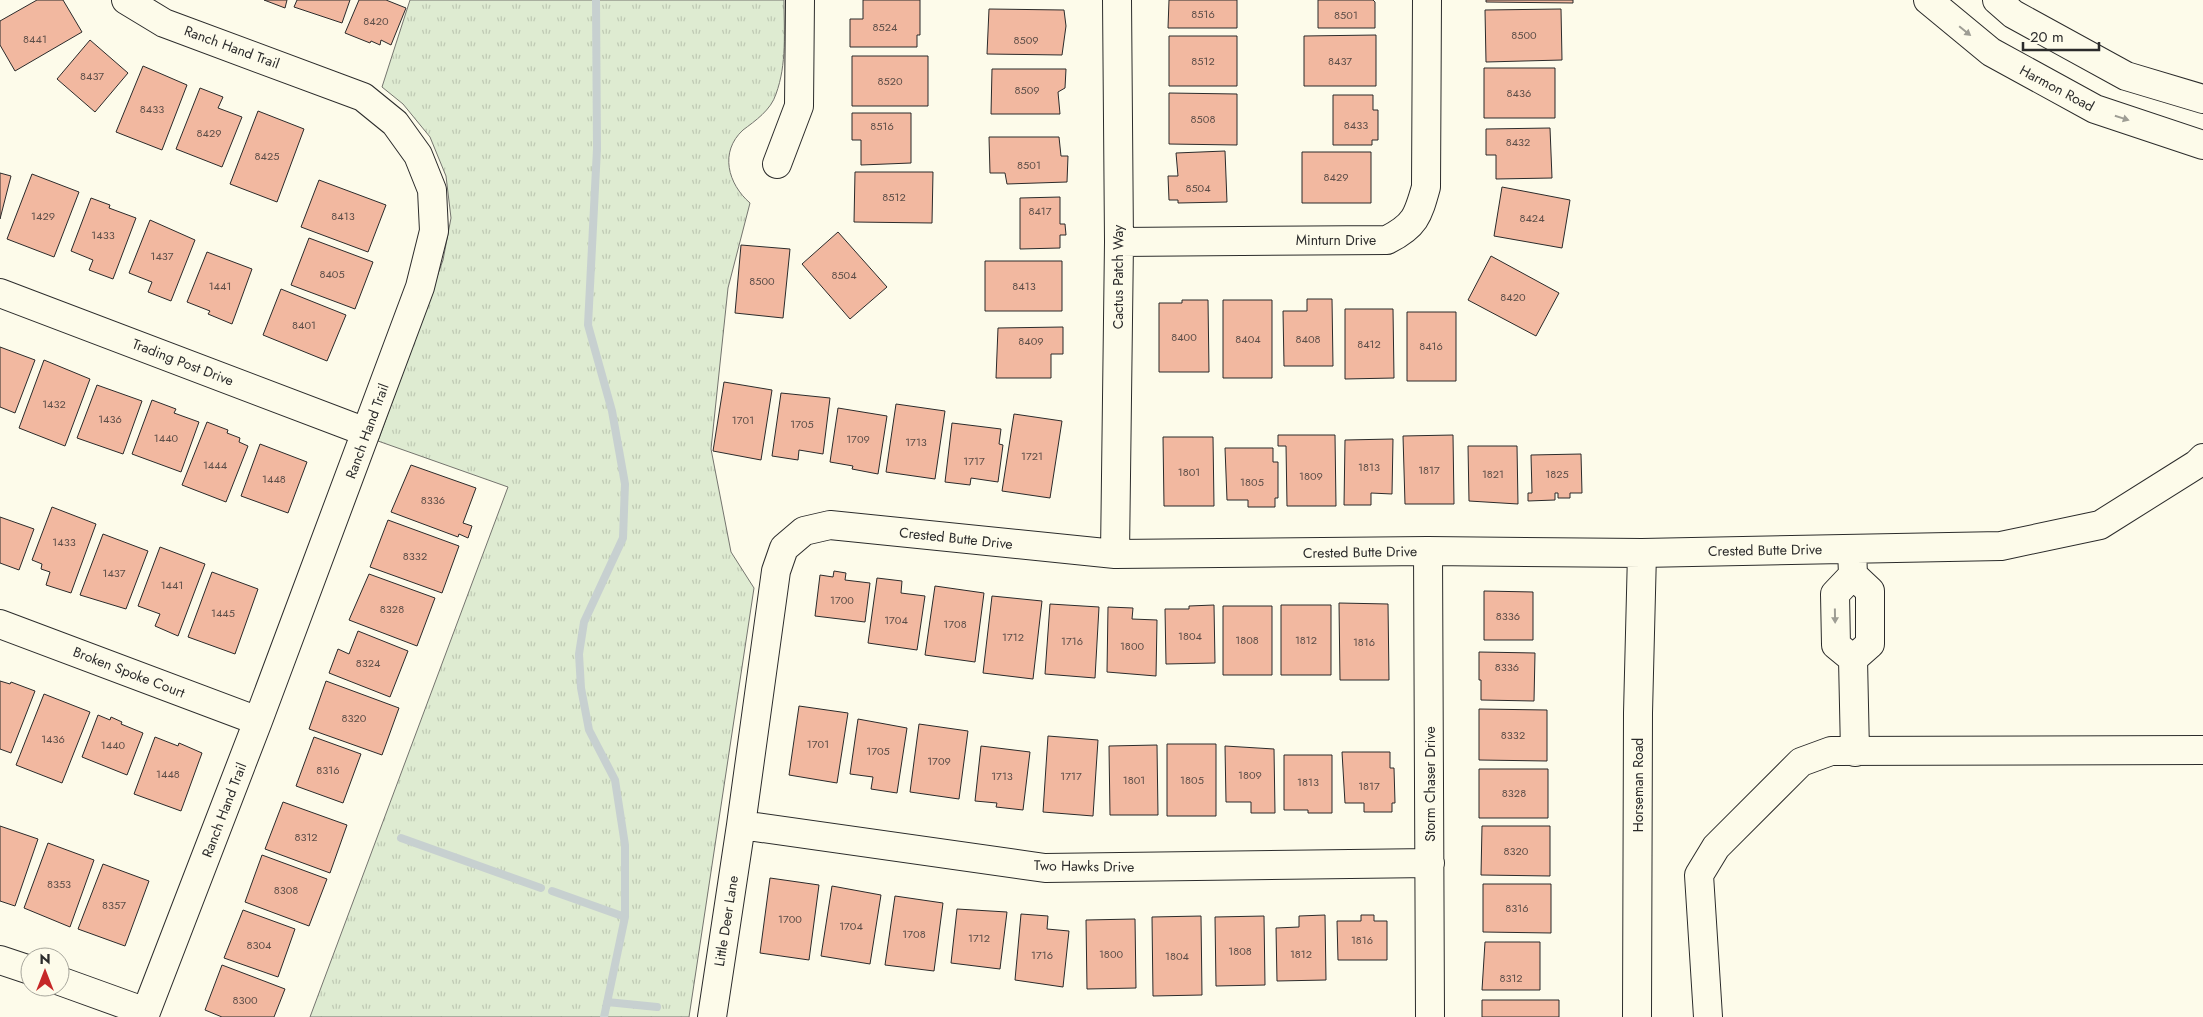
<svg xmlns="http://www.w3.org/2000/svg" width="2203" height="1017" viewBox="0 0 2203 1017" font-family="Jost,sans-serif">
  <defs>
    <pattern id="park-tufts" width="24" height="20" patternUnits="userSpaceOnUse" patternTransform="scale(1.25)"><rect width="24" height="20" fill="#deebd1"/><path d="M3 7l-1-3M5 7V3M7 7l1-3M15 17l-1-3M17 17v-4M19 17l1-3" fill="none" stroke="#bfcab4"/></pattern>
  </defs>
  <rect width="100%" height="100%" fill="#fdfbea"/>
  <!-- park -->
  <path fill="url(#park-tufts)" stroke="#74746e" d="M410 0H784C784 32 787 64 776 94 771 110 755 121 743 130 719 152 728 184 750 203L728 288 711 449 731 552 754 588 689 1017H310L508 487 378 441 443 260 451 218 446 176 430 137 403 104 382 87Z"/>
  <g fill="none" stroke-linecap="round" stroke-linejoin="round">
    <!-- stream -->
    <path stroke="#c7d0d0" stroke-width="8" d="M596 0 597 149 588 325 612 411 625 484 623 538 584 622 579 654 581 688 589 730 615 780 625 845V917L604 1017
      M401 838 541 888
      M552 891 625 917
      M607 1002 657 1007"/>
  </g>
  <!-- building -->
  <path fill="#f2b8a0" stroke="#2b2b2b" d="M37 0H63L82 32 15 71 0 45V21Z
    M264 0H287L285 8Z
    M297 0H350L342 23 294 7Z
    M359 0H386L406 8 391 45 381 40 380 45 371 41 370 43 345 33Z
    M863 0H920V35H917V47H850V19H863Z
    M1169 0H1237V28H1168Z
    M1318 0H1373L1375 2V28H1318Z
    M1486 0H1573V3L1486 2Z
    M989 9 1064 10 1066 26 1062 55 987 54Z
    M1561 9 1562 60 1486 62 1485 10Z
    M1376 35V86H1304V36Z
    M1169 36H1237V86H1169Z
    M90 40 128 73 95 112 57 79Z
    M852 56H928V106H852Z
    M143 66 187 85 162 150 116 132Z
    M1484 68H1555V118H1484Z
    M992 69H1066L1065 88 1058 92 1060 114H991Z
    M200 88 223 97 218 108 242 117 222 167 176 149Z
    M1169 93 1237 94V145L1169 144Z
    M1333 95H1373V110H1378V140H1372V145H1333Z
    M258 111 304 129 277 202 230 184Z
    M852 113H911V163L861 165V140H852Z
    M1550 128 1552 178 1496 179V155H1486V129Z
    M989 137H1059L1061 156H1068L1067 182 1007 184 1005 173H990Z
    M1225 151 1227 202 1178 203V200H1169L1168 176H1178L1176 153Z
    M1302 152H1371V203H1302Z
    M855 172H933L932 223 854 222Z
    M0 173 11 176 0 219Z
    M32 174 79 192 54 257 7 239Z
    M319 180 386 205 368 252 301 227Z
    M1502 187 1570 200 1562 248 1494 236Z
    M1060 197V224H1065L1066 235H1060V248L1020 249V198Z
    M91 198 110 205 109 208 136 218 113 279 89 270 93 260 71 251Z
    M150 220 195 240 171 301 148 292 152 282 129 273Z
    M838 232 887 287 850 319 802 264Z
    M309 238 373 262 355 309 291 285Z
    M741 245 790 249 783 318 735 313Z
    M207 252 252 269 232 324 208 314 210 311 187 302Z
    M1491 256 1559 293 1536 336 1468 300Z
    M985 261H1062V311H985Z
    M281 289 346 315 327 361 263 335Z
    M1307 299H1332L1333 366H1284L1283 311H1307Z
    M1182 300H1208L1209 372H1159V303H1182Z
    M1223 300H1272V378H1223Z
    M1345 309H1393L1394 378 1345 379Z
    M1407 312H1456V381H1407Z
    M1063 327V354H1051V378H996L998 328Z
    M0 347 35 360 15 413 0 407Z
    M44 360 90 379 65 446 19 428Z
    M724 382 772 390 761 460 713 451Z
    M97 385 142 401 123 454 77 438Z
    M781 393 830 398 823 454 799 450 798 460 772 456Z
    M152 400 176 409 174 413 199 422 181 472 132 454Z
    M896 404 945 411 935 479 886 472Z
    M838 408 887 416 878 474 852 469 853 466 830 462Z
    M1014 414 1062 421 1050 498 1002 491Z
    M207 422 228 430 227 433 240 438 239 442 248 446 226 502 182 485Z
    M952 423 1001 429 999 444 1003 445 998 482 971 478 970 485 945 482Z
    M1278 435H1335L1336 506H1287L1286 446H1278Z
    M1453 435 1454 504H1405L1403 436Z
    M1163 437H1213L1214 506H1164Z
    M1393 439 1392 494 1371 493V505H1344L1345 440Z
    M260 444 307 462 288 513 241 496Z
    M1468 446H1517L1518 504 1469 501Z
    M1225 448H1273V462H1278V498H1275V507H1248V500H1227Z
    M1581 454 1582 493H1570V498H1558V493H1555V500L1528 501V493H1532L1531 455Z
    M411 465 476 488 463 523 472 526 468 538 459 534 458 537 391 512Z
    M52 507 96 524 71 593 46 585 50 572 41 569 42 564 32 560Z
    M0 517 34 529 19 570 0 563Z
    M388 520 459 546 442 593 370 567Z
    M103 534 148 551 126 609 80 595Z
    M160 547 205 564 178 636 155 626 160 614 138 606Z
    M834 571 846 573 845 580 870 583 865 622 815 616 820 575 833 577Z
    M212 572 258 589 235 654 188 637Z
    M369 574 435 598 417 646 349 620Z
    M877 578 902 581 901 593 925 596 917 650 868 643Z
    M935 586 984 593 975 662 925 655Z
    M1484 591 1533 592V640H1484Z
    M992 596 1042 601 1033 679 983 673Z
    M1339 603 1388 604 1389 680H1340Z
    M1050 604 1099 607 1095 678 1045 674Z
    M1214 605 1215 663 1166 664 1165 609H1189V606Z
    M1281 605H1331V675H1281Z
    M1223 606H1272V675H1223Z
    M1108 607 1133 608 1132 619 1157 620 1156 676 1107 672Z
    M358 631 408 651 390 697 329 673 338 649 349 654Z
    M1479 652 1535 653 1534 701 1481 700V680H1479Z
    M0 681 10 684 11 682 35 691 11 753 0 749Z
    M326 681 399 708 382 755 309 729Z
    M44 694 90 712 62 783 16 765Z
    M799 706 848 713 837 783 789 775Z
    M1479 709 1547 710V761L1479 760Z
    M98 715 110 720 111 717 122 722 121 724 143 733 127 775 82 757Z
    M858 719 907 728 897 793 871 789 873 777 850 774Z
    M919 724 968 731 959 799 910 792Z
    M1048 736 1098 740 1093 816 1043 812Z
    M155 737 178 746 179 743 202 753 181 811 134 794Z
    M314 737 361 754 343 803 296 786Z
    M1167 744H1216V816H1167Z
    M1157 745 1158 815H1110L1109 746Z
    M981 746 1030 752 1023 810 996 807 997 803 975 801Z
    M1225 746 1274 749 1275 813H1251V802H1226Z
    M1342 752H1390V768H1394L1395 803H1392V812H1364V803H1345Z
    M1284 755H1332V813H1308V810H1284Z
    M1479 769H1548V818H1479Z
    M283 802 347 825 330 873 265 849Z
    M0 826 38 839 15 906 0 901Z
    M1482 826H1550V876L1481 875Z
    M48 843 94 860 70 927 24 908Z
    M262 855 327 879 309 926 245 902Z
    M103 864 149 881 125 946 78 929Z
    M770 878 819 885 809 960 760 953Z
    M1483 884H1551V933L1483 932Z
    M832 886 881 895 870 964 821 956Z
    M895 896 943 903 934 971 885 965Z
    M957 909 1007 912 1000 969 951 963Z
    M243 910 295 929 278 977 224 958Z
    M1021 914 1048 916 1047 929 1069 931 1063 987 1015 980Z
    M1325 915 1326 980 1277 981 1276 928 1299 927V916Z
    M1361 915H1374V921H1387V960H1338L1337 921H1361Z
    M1201 916 1202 995 1153 996 1152 917Z
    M1264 916 1265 985 1216 986 1215 917Z
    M1135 919 1136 988 1087 989 1086 920Z
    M1485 942H1540V990H1482Z
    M222 965 285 989 274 1017H222L205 1010Z
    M1482 1000H1559V1017H1482Z"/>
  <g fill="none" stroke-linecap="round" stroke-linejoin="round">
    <defs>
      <path id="minor" d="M126 0 164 23 363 97 395 123 418 155 432 190 434 231 420 287 258 721 144 1017
        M1928 0 1991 52 2095 109 2203 145
        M1997 0 2013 14 2126 76 2203 99
        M777 164 799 106 800 0
        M1119 242 1387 240C1415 226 1418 216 1426 187L1427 0
        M0 293 366 432
        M1852 549 1853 575 1870 591V644L1853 659 1855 752
        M1428 551 1430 1017
        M1115 554 1119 242 1117 0
        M1853 575 1835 594 1836 645 1853 659
        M0 624 258 721
        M741 825 1045 868 1430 863
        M0 960 30 970
        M60 981 146 1012
        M712 1017 741 825 776 571 784 548 804 531 830 525 1115 554 1428 551 1642 553 2001 546 2100 525 2197 464 2203 458
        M1637 1017 1638 713 1642 553
        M1708 1017 1699 875 1716 847 1801 762 1831 751 2203 750"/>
    </defs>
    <!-- minor casing -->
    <use href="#minor" stroke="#2b2b2b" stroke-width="30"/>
    <!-- minor -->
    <use href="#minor" stroke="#fdfbea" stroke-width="28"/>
  </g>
  <!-- one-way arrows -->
  <defs><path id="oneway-solid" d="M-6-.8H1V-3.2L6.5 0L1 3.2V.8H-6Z" transform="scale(1.25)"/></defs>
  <g fill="#9e9d94">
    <use href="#oneway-solid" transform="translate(1965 31) rotate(39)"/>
    <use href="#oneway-solid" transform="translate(2122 118) rotate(18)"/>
    <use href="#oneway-solid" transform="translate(1835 616) rotate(89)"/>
  </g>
  <g text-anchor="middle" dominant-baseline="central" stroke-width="4" stroke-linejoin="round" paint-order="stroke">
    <!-- number labels -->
    <g font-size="11" fill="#5d4e48">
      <text x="1203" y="14">8516</text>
      <text x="1346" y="15">8501</text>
      <text x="376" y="21">8420</text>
      <text x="885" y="27">8524</text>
      <text x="1524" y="35">8500</text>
      <text x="35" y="39">8441</text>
      <text x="1026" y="40">8509</text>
      <text x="1203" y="61">8512</text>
      <text x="1340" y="61">8437</text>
      <text x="92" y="76">8437</text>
      <text x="890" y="81">8520</text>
      <text x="1027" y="90">8509</text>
      <text x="1519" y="93">8436</text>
      <text x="152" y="109">8433</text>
      <text x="1203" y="119">8508</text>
      <text x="1356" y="125">8433</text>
      <text x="882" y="126">8516</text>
      <text x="209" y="133">8429</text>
      <text x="1518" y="142">8432</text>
      <text x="267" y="156">8425</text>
      <text x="1029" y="165">8501</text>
      <text x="1336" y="177">8429</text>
      <text x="1198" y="188">8504</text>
      <text x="894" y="197">8512</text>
      <text x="1040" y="211">8417</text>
      <text x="43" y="216">1429</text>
      <text x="343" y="216">8413</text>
      <text x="1532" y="218">8424</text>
      <text x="103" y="235">1433</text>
      <text x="162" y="256">1437</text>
      <text x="332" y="274">8405</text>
      <text x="844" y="275">8504</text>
      <text x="762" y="281">8500</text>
      <text x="220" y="286">1441</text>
      <text x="1024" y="286">8413</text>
      <text x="1513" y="297">8420</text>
      <text x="304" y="325">8401</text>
      <text x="1184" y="337">8400</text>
      <text x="1248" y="339">8404</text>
      <text x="1308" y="339">8408</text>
      <text x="1031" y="341">8409</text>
      <text x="1369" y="344">8412</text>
      <text x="1431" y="346">8416</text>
      <text x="54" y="404">1432</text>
      <text x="110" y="419">1436</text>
      <text x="743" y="420">1701</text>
      <text x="802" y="424">1705</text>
      <text x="166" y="438">1440</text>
      <text x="858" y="439">1709</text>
      <text x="916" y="442">1713</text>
      <text x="1032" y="456">1721</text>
      <text x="974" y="461">1717</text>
      <text x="215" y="465">1444</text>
      <text x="1369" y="467">1813</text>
      <text x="1429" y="470">1817</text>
      <text x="1189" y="472">1801</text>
      <text x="1493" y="474">1821</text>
      <text x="1557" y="474">1825</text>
      <text x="1311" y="476">1809</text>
      <text x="274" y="479">1448</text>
      <text x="1252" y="482">1805</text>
      <text x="433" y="500">8336</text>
      <text x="64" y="542">1433</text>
      <text x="415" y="556">8332</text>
      <text x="114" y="573">1437</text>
      <text x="172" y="585">1441</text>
      <text x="842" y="600">1700</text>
      <text x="392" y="609">8328</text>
      <text x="223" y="613">1445</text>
      <text x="1508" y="616">8336</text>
      <text x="896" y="620">1704</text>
      <text x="955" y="624">1708</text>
      <text x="1190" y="636">1804</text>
      <text x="1013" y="637">1712</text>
      <text x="1247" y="640">1808</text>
      <text x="1306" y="640">1812</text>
      <text x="1072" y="641">1716</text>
      <text x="1364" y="642">1816</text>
      <text x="1132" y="646">1800</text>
      <text x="368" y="663">8324</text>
      <text x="1507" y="667">8336</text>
      <text x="354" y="718">8320</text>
      <text x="1513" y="735">8332</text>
      <text x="53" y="739">1436</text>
      <text x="818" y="744">1701</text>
      <text x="113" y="745">1440</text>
      <text x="878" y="751">1705</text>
      <text x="939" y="761">1709</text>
      <text x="328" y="770">8316</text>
      <text x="168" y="774">1448</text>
      <text x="1250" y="775">1809</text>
      <text x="1002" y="776">1713</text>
      <text x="1071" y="776">1717</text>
      <text x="1134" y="780">1801</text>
      <text x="1192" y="780">1805</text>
      <text x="1308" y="782">1813</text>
      <text x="1369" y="786">1817</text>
      <text x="1514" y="793">8328</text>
      <text x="306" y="837">8312</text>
      <text x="1516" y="851">8320</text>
      <text x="59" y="884">8353</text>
      <text x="286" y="890">8308</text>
      <text x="114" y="905">8357</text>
      <text x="1517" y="908">8316</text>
      <text x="790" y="919">1700</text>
      <text x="851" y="926">1704</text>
      <text x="914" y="934">1708</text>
      <text x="979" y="938">1712</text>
      <text x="1362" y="940">1816</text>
      <text x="259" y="945">8304</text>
      <text x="1240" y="951">1808</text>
      <text x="1111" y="954">1800</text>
      <text x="1301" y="954">1812</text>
      <text x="1042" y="955">1716</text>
      <text x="1177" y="956">1804</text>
      <text x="1511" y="978">8312</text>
      <text x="245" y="1000">8300</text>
    </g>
    <!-- street labels -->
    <g font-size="14" fill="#2b2b2b" stroke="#fdfbea">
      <text transform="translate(232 47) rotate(20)">Ranch Hand Trail</text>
      <text transform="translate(2057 88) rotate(28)">Harmon Road</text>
      <text x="1336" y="240">Minturn Drive</text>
      <text transform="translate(1118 277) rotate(-90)">Cactus Patch Way</text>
      <text transform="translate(183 362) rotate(21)">Trading Post Drive</text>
      <text transform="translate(367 431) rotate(-70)">Ranch Hand Trail</text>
      <text transform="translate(956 538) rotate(6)">Crested Butte Drive</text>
      <text transform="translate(1765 550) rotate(-1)">Crested Butte Drive</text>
      <text transform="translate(1360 552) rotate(-1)">Crested Butte Drive</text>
      <text transform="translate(129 672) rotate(21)">Broken Spoke Court</text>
      <text transform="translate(1430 784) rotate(-90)">Storm Chaser Drive</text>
      <text transform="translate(1638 785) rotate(-90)">Horseman Road</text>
      <text transform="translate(224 810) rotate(-69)">Ranch Hand Trail</text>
      <text transform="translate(1084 866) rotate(1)">Two Hawks Drive</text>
      <text transform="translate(726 921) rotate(-81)">Little Deer Lane</text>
    </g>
  </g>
  <!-- north arrow -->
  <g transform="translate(45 972)"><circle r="24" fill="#fdfbea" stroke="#a9a89e"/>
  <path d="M0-4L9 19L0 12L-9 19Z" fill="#c62828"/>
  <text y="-8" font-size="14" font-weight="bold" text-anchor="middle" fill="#2b2b2b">N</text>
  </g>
  <!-- scale -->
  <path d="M2023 42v8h76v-8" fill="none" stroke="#2b2b2b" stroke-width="2.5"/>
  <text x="2030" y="42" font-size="15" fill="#2b2b2b" stroke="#fdfbea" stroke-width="4" paint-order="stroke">20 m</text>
</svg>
